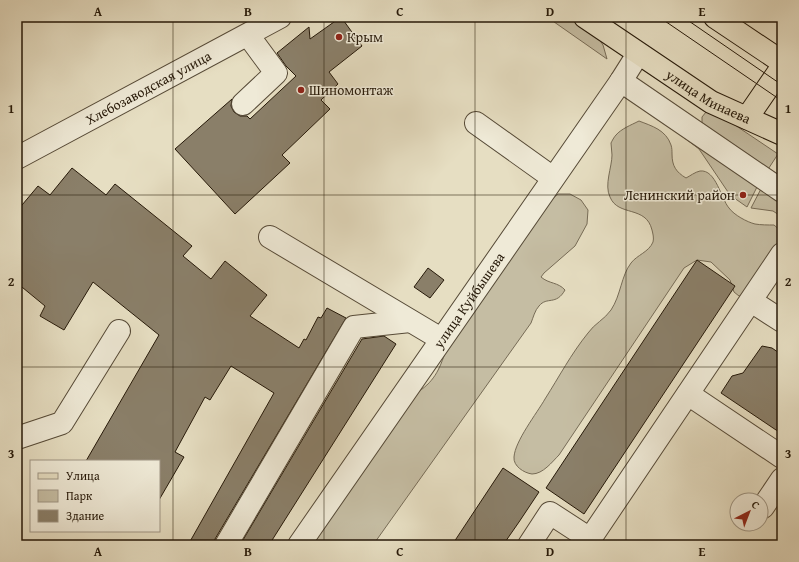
<svg xmlns="http://www.w3.org/2000/svg" width="799" height="562" viewBox="0 0 799 562" font-family="'Gentium Book Plus',serif">
  <rect width="100%" height="100%" fill="#e6dec2"/>
  <filter id="stains"><feTurbulence type="fractalNoise" baseFrequency=".005" numOctaves="4"/><feColorMatrix values="0 0 0 0 .2 0 0 0 0 .09 0 0 0 0 .02 0 0 0 .5 -.17"/></filter>
  <radialGradient id="worn" r=".72"><stop offset=".6" stop-color="#630" stop-opacity="0"/><stop offset="1" stop-color="#630" stop-opacity=".3"/></radialGradient>
  <!-- green -->
  <path fill="#c5bda3" stroke="#766b56" d="M547 17H570L595 33 603 45 607 59Z
    M649 111 759 183 747 207 730 195 699 149Z
    M706 112 717 113 778 154 765 174 702 125V117Z
    M639 121C652 126 666 130 671 145 672 148 672 151 672 154 672 166 676 172 686 178 690 176 695 172 700 171 716 169 721 199 729 208 734 215 747 222 755 224 761 225 768 225 774 225 782 231 782 236 777 244L745 295 739 296 734 292 730 280 711 262 697 260 684 268 559 455C552 462 543 474 532 474 524 473 513 466 514 457 515 441 537 413 545 399 559 377 571 354 588 333 594 324 605 319 611 310 621 295 621 276 631 263 637 255 649 252 653 242 654 238 653 234 652 230 646 205 618 217 610 197 604 185 612 167 612 155 612 151 611 147 611 143 612 141 614 137 616 135 621 129 631 125 639 121Z
    M763 185 782 198V217L773 211 751 208Z
    M558 194H570L581 200 588 210 587 224 575 246 544 273 541 277C549 284 558 282 565 290 556 306 547 296 539 306 535 310 533 318 531 323L373 545H308L415 394C434 382 439 371 446 350L542 207Z"/>
  <!-- building -->
  <path fill="#8a7f69" stroke="#261909" d="M341 17 362 46 329 72 338 84 321 100 330 109 282 155 290 163 235 214 175 149 232 99 231 106 234 112 240 116H247L250 119 296 76 286 66 277 53 309 27 310 39Z
    M72 168 106 195 115 184 192 246 183 256 211 279 225 261 267 295 250 316 299 348 304 339 306 340 318 317 321 318 327 308 346 318 215 539 214 545H188L274 393 231 366 210 400 205 397 175 452 184 457 159 500V461H86L159 335 93 282 64 330 40 316 45 306 17 283V211L38 186 50 195Z
    M697 260 735 286 584 514 546 488Z
    M428 268 444 280 430 298 414 287Z
    M384 336 396 344 269 545H240L362 339Z
    M762 346 772 348 782 355V434L721 393 732 376 743 373Z
    M503 468 539 492 519 522 503 545H452Z"/>
  <g fill="none" stroke-linecap="round" stroke-linejoin="round">
    <defs>
      <g id="minor">
        <path d="M621 81 782 191"/>
        <path d="M243 104 276 73 248 35"/>
        <path d="M476 123 553 178"/>
        <path id="s1" d="M17 158 280 17"/>
        <path d="M270 237 441 339"/>
        <path d="M751 301 782 321"/>
        <path d="M688 394 782 457"/>
        <path d="M17 438 62 423 119 331"/>
        <path d="M763 507 782 479"/>
        <path d="M226 545 354 327 410 321"/>
        <path id="s2" d="M299 545 621 81 638 54"/>
        <path d="M529 545 550 513 590 539 782 254"/>
      </g>
      <g id="major">
        <path id="s3" d="M585 17 711 102 782 134"/>
        <path d="M715 17 782 62"/>
        <path d="M747 118 782 67"/>
      </g>
    </defs>
    <!-- minor casing -->
    <use href="#minor" stroke="#564a37" stroke-width="24"/>
    <!-- major casing -->
    <use href="#major" stroke="#261909" stroke-width="24"/>
    <!-- minor -->
    <use href="#minor" stroke="#efead7" stroke-width="22"/>
    <!-- major -->
    <use href="#major" stroke="#e6dec2" stroke-width="22"/>
    <!-- tram -->
    <path stroke="#261909" stroke-width="1" d="M659 17 782 101
      M683 17 782 85"/>
  </g>
  <!-- grid -->
  <path fill="none" stroke="#261909" stroke-width="1" stroke-opacity="0.55" d="M173 17V545M324 17V545M475 17V545M626 17V545M17 195H782M17 367H782"/>
  <!-- markers -->
  <g fill="#8f2418" stroke="#efead7" stroke-width="1.5">
    <circle cx="339" cy="37" r="4"/>
    <circle cx="301" cy="90" r="4"/>
    <circle cx="743" cy="195" r="4"/>
  </g>
  <g text-anchor="middle" dominant-baseline="central" stroke-width="3" stroke-linejoin="round" paint-order="stroke">
    <!-- poi labels -->
    <g font-size="14" fill="#261909" stroke="#efead7" text-anchor="start">
      <text x="347" y="37">Крым</text>
      <text x="309" y="90">Шиномонтаж</text>
      <text x="735" y="195" text-anchor="end">Ленинский район</text>
    </g>
    <!-- street labels -->
    <g font-size="14" fill="#261909" stroke="#efead7">
      <text stroke="none"><textPath href="#s1" startOffset="149">Хлебозаводская улица</textPath></text>
      <text stroke="none"><textPath href="#s3" startOffset="147">улица Минаева</textPath></text>
      <text stroke="none"><textPath href="#s2" startOffset="298">улица Куйбышева</textPath></text>
    </g>
  </g>
  <!-- margin -->
  <rect width="799" height="562" fill="none" stroke="#e6dec2" stroke-width="44"/>
  <!-- legend -->
  <rect x="30" y="460" width="130" height="72" fill="#efead7" stroke="#9f9685"/>
  <rect x="38" y="473" width="20" height="6" fill="#e6dec2" stroke="#9f9685"/>
  <text x="66" y="480" font-size="12" fill="#261909">Улица</text>
  <rect x="38" y="490" width="20" height="12" fill="#c5bda3" stroke="#9f9685"/>
  <text x="66" y="500" font-size="12" fill="#261909">Парк</text>
  <rect x="38" y="510" width="20" height="12" fill="#8a7f69" stroke="#9f9685"/>
  <text x="66" y="520" font-size="12" fill="#261909">Здание</text>
  <!-- north arrow -->
  <g transform="translate(749 512) rotate(42)"><circle r="19" fill="#efead7" stroke="#9f9685"/>
  <path d="M0-3L7 15L0 10L-7 15Z" fill="#8f2418"/>
  <text y="-6" font-size="11" font-weight="bold" text-anchor="middle" fill="#261909">С</text>
  </g>
  <rect x="22" y="22" width="755" height="518" fill="none" stroke="#261909" stroke-width="1.5"/>
  <g font-size="13" text-anchor="middle" font-weight="bold" fill="#261909">
    <text x="98" y="16">A</text>
    <text x="248" y="16">B</text>
    <text x="400" y="16">C</text>
    <text x="550" y="16">D</text>
    <text x="702" y="16">E</text>
    <text x="11" y="113">1</text>
    <text x="788" y="113">1</text>
    <text x="11" y="286">2</text>
    <text x="788" y="286">2</text>
    <text x="11" y="458">3</text>
    <text x="788" y="458">3</text>
    <text x="98" y="556">A</text>
    <text x="248" y="556">B</text>
    <text x="400" y="556">C</text>
    <text x="550" y="556">D</text>
    <text x="702" y="556">E</text>
  </g>
  <rect width="100%" height="100%" filter="url(#stains)"/>
  <rect width="100%" height="100%" fill="url(#worn)"/>
</svg>
